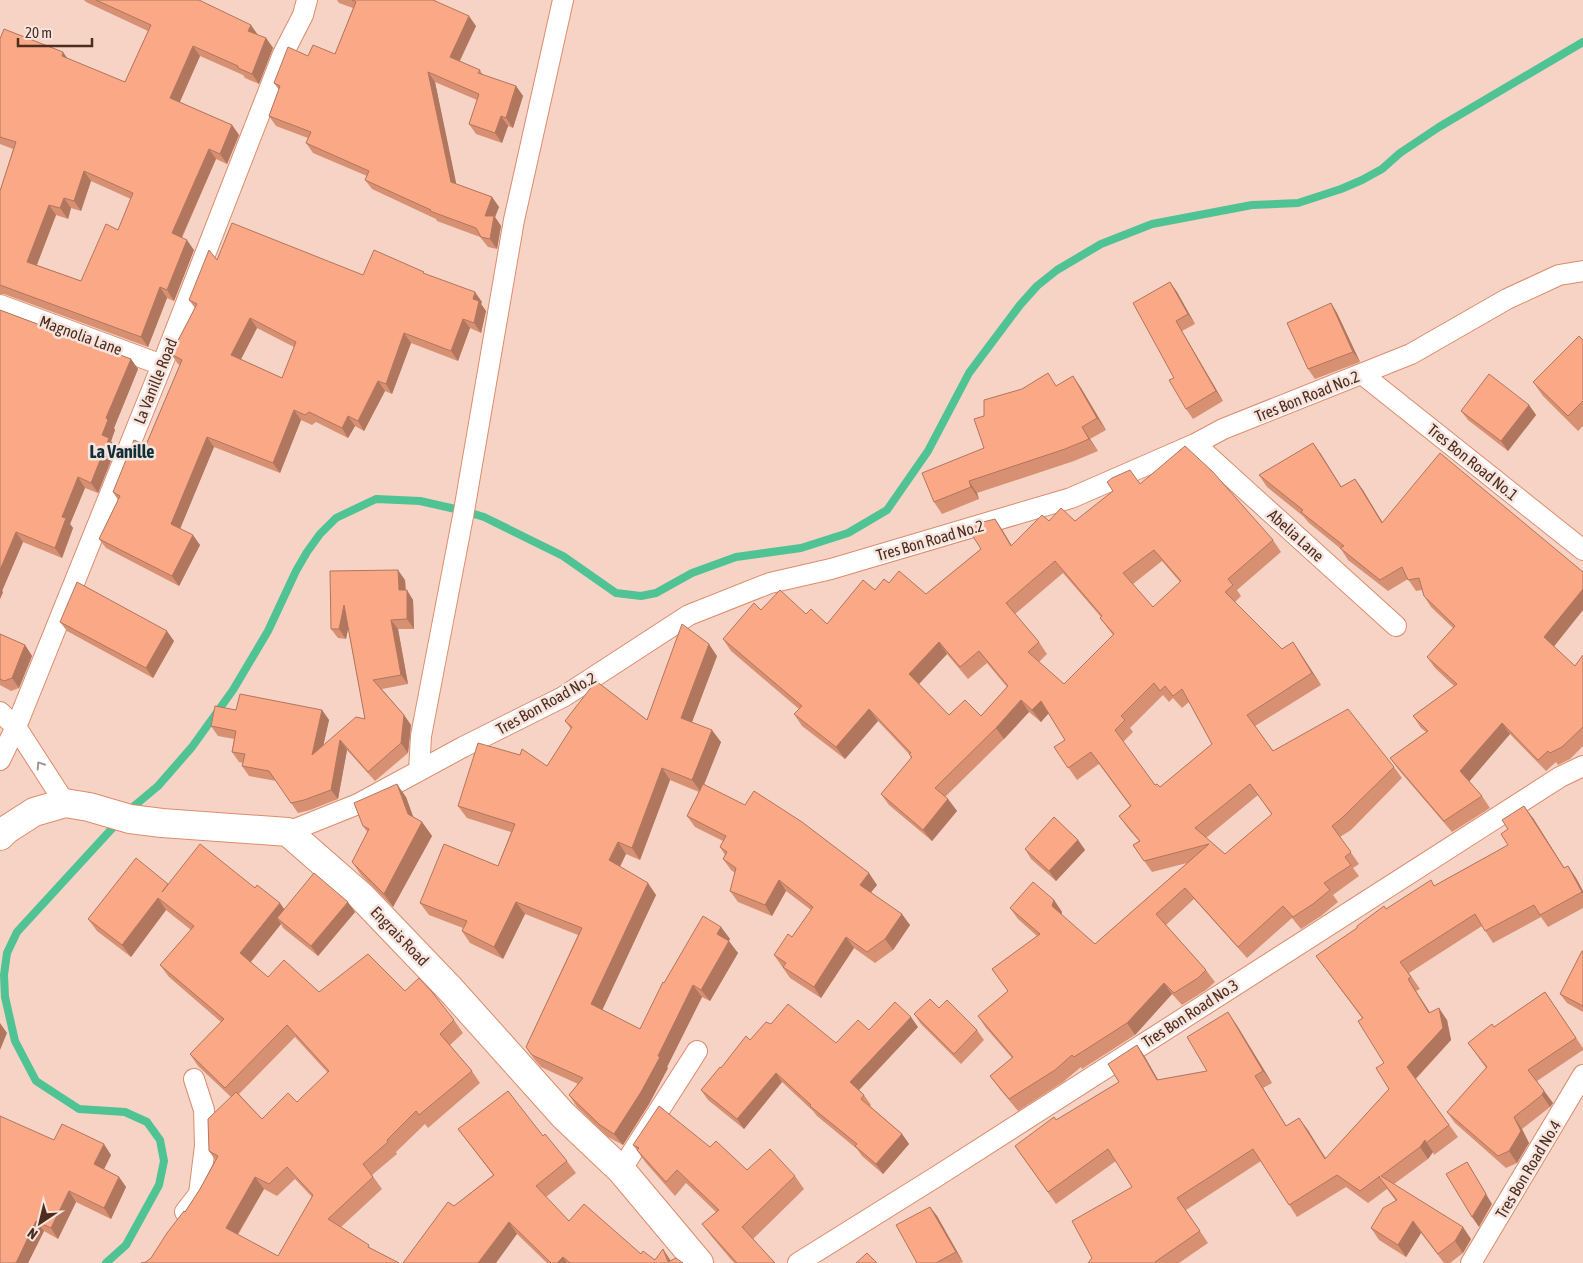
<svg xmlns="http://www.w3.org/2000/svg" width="1583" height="1263" viewBox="0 0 1583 1263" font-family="'Asap Condensed',sans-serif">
  <rect width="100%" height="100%" fill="#f6d3c5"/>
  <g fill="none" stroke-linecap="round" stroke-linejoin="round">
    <!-- stream -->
    <path stroke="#4fc393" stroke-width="8" d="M127 812 158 786 192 747 233 690 268 631 296 571 307 552 320 534 336 518 376 499 420 501 464 511 484 517 563 556 616 593 641 596 656 593 692 573 736 557 801 548 848 533 887 510 928 451 969 373 1020 305 1037 286 1057 270 1101 244 1152 224 1252 205 1298 203 1341 189 1362 180 1382 169 1400 153 1439 127 1583 42
      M106 1263 126 1245 159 1185 164 1161 160 1140 147 1122 125 1112 79 1109 36 1081 15 1041 5 997 4 975 7 953 17 932 118 822"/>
    <defs>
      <path id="street" d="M0 305 162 365
        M1362 374 1583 550
        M1195 444 1396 626
        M0 712 16 727 65 803
        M0 760 16 727 162 365 283 54 303 15 307 0
        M419 771 421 736 464 511 514 220 563 0
        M288 832 358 804 463 747 563 697 689 615 770 583 831 569 1071 498 1195 444 1223 429 1411 354 1507 299 1559 275 1583 271
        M621 1170 697 1051
        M185 1212 199 1194 205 1146 204 1110 194 1079
        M798 1263 939 1175 1560 777 1583 766
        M1471 1263 1583 1075"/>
      <path id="secondary" d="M0 836 6 830 34 812 65 803 89 807 130 819 162 823 288 832 361 896 452 991 563 1115 621 1170 699 1263"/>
    </defs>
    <!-- street casing -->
    <use href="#street" stroke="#dc8c6b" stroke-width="22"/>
    <!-- secondary casing -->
    <use href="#secondary" stroke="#dc8c6b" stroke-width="30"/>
    <!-- street -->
    <use href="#street" stroke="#fff" stroke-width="20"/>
    <!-- secondary -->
    <use href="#secondary" stroke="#fff" stroke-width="28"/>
  </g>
  <!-- wall -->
  <path fill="#d89073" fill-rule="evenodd" d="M84 0H199L258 35 266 38 273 48 259 84 245 78 243 75 200 56 180 102 232 125 239 135 227 164 216 159 182 238 194 250 174 301 167 298 148 347 4 294H0V191L13 149 0 144V39L68 59 125 82 148 31 86 2ZM91 181 131 199 118 230 81 281 37 265 56 215 68 219 71 208 81 211Z
    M337 0H433L476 26 460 61 480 70 483 75 516 86 523 96 513 128 508 126 502 143 476 134 469 124 477 100 435 82 456 184 492 197 499 207 495 217 501 226 497 249 488 247 480 237 437 221 436 219 372 189 365 180 367 176 313 153 306 143 308 138 276 126 269 116 279 90 274 83 308 56 335 54 353 8 339 3Z
    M217 260 363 275 425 274 482 302 481 304 486 311 481 333 470 328 458 361 411 343 392 394 385 391 364 431 355 426 348 438 316 422 312 425 301 420 280 473 214 447 180 528 200 545 179 586 106 548 99 539 118 500 113 492 146 445 180 365 178 364 171 354 195 308 189 300ZM257 328 294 347 282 378 241 359Z
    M1170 282 1177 292 1195 324 1182 331 1223 401 1193 419 1186 409 1174 378Z
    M1331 303 1337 313 1360 362 1315 379 1308 369Z
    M0 310 131 359 138 369 114 428 115 430 111 441 116 448 98 493 85 488 70 524 73 528 62 558 23 542 2 591 3 592 0 599Z
    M1583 340V426L1578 431 1543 396 1533 382Z
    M1073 376 1081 388 1106 430 1090 439 1098 451 1074 461 977 493 979 499 942 514 934 502 984 448V416L1057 386Z
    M1529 405 1536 415 1508 451 1468 420 1461 411Z
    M1313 443 1341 487 1355 479 1383 523 1583 572V610L1553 646 1575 666 1583 655V746L1570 759 1558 765 1556 762 1546 771 1510 734 1469 781 1482 796 1490 808 1452 832 1398 769 1390 758 1426 732 1421 728 1413 716 1454 686 1435 668 1427 657 1453 628 1431 607 1424 596 1422 590 1416 591 1408 579 1388 591 1348 560 1341 549 1309 523 1303 516 1267 487 1259 475Z
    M1140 484 1273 540 1281 552 1237 590 1241 596 1235 602 1282 649 1293 642 1321 685 1255 726 1273 751 1394 767 1402 778 1351 830 1340 837 1359 864 1353 868 1359 876 1333 895 1338 902 1321 916 1301 929 1292 918 1247 958 1194 899 1166 925 1206 970 1215 982 1206 990 1182 1005 1172 994 1135 1035 1082 1069 1081 1067 1063 1082 1018 1111 999 1088 990 1076 1012 1058 986 1028 978 1016 1008 991 992 969 1037 936 1018 919 1010 908 1054 900 1062 912 1061 915 1095 944 1187 863 1152 872 1133 845 1139 841 1127 827 1119 816 1130 806 1099 764 1077 780 1054 747 1065 740 1048 713 1041 722 1029 712 1004 739 945 797 948 799 957 811 932 841 889 805 881 794 911 758 909 754 878 721 845 759 802 726 794 714 799 709 731 651 723 639 761 610 806 614 827 624 875 590 889 583 926 594 981 549 995 519 1012 546 1049 521H1075ZM1162 561 1180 582 1153 607 1133 584ZM1063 573 1101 617 1100 618 1113 635 1064 684 1039 662 1047 654 1039 642 1015 614ZM947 654 968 679 987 663 1007 687 981 716 949 715 919 684ZM1163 695 1169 702 1173 698 1182 708 1189 702 1212 744 1160 787 1155 785 1123 742 1133 732 1130 728ZM1258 795 1272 815 1225 854 1206 838Z
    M405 580 406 590 413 600 414 629H398L408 684 382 689 404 715 411 725 408 753 375 781 347 750 338 799 310 810 298 813 276 781 249 776 242 766 243 763 239 762 232 752 234 739 218 736 211 726 236 710H322L329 720 323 746 365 719 348 628 346 639 338 638 331 629Z
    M60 622 174 641 153 678 67 631Z
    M0 634 25 645 32 656 19 688 11 691 0 685Z
    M717 656 692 722 721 742 704 784 877 885 871 892 910 925 893 950 875 963 854 948 821 998 790 978 774 955 792 937 811 910 786 891 772 916 738 902 730 891 735 873 731 870 723 859 725 855 720 847 723 841 695 827 687 816 699 792 670 780 640 860 626 854 620 867 656 895 602 1010 640 1029 664 983 721 927 730 939 728 941 738 953 710 1001 702 997 667 1067 668 1068 649 1104 623 1145 608 1137 577 1107 569 1095 578 1084 541 1067 534 1059 526 1047 578 935 525 914 503 959 470 943 462 931 463 928 429 915 420 903 498 866 511 832 467 818 458 806 547 766 571 729 565 721 647 720Z
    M406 797 413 817 422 822 432 836 393 907 361 875 352 862 368 833 363 826Z
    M1533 818 1564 868 1568 866 1576 878 1583 891V908L1548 927 1541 917 1493 943 1482 926 1409 973 1420 989 1416 991 1430 1013 1447 1020 1451 1040 1416 1079 1458 1137 1434 1155 1433 1152 1428 1159 1394 1184 1471 1239 1463 1253 1450 1263H1444L1421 1233 1406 1257 1379 1240 1371 1228 1396 1201 1387 1189 1368 1203 1346 1187 1297 1217 1261 1161 1186 1210 1208 1243 1179 1263H1088L1092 1258 1132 1187 1116 1161 1056 1204 1015 1146 1119 1082 1137 1045 1145 1057 1158 1080 1207 1071 1236 1024 1272 1083 1263 1088 1286 1126 1299 1118 1326 1158 1389 1089 1384 1063 1362 1018 1316 956 1386 909 1434 886 1508 845Z
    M1078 840 1085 850 1056 881 1031 859 1025 849Z
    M168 884 255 888 284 909 355 912 318 956 283 928 281 924 251 962 268 977 319 992 405 991 454 1020 463 1033 450 1045 472 1071 480 1083 428 1128 425 1124 396 1152 397 1154 372 1175 382 1189 341 1227 372 1249 399 1263 146 1262 151 1258 185 1212 200 1189 215 1160 209 1151 231 1097 198 1066 190 1054 221 1022 169 977 160 965 191 930 166 910 131 957 97 931 88 919ZM295 1037 328 1073 297 1102 262 1119 239 1094ZM295 1179 312 1197 278 1256 238 1235 264 1189 277 1196Z
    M1583 951V1012L1567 1003 1560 994Z
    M1545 992 1583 1048V1050L1537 1081 1553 1103 1550 1107 1522 1129 1529 1143 1517 1163 1506 1168 1455 1123 1447 1112 1486 1068 1468 1043 1494 1027Z
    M939 1008 977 1030 984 1040 961 1064 921 1024 914 1014Z
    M918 1027 859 1090 864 1095 871 1105 870 1106 902 1134 909 1144 883 1174 862 1156 857 1149 817 1116 813 1111 782 1082 744 1129 708 1100 701 1090 721 1068 750 1040 836 1043 869 1030Z
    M458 1129 543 1136 567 1161 576 1173 546 1197 569 1221 655 1260 671 1261 683 1263H547L517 1234 454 1206 493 1175Z
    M54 1140 111 1155 104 1169 119 1177 126 1187 111 1219 76 1202 58 1239 44 1231 28 1263H0Z
    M633 1145 710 1147 747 1170 795 1176 804 1189 753 1239 775 1263H734L712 1237 702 1224 716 1212 686 1183 675 1196 646 1163Z
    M930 1207 937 1216 963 1262 960 1263H917Z"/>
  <!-- shaded-wall -->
  <path fill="#b0765e" d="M469 16 476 26 457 66 450 57Z
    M251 25 258 35 248 31Z
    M266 38 273 48 259 84 252 74Z
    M193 46 200 56 177 108 170 98Z
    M63 52 70 62 62 56Z
    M428 72 435 82 458 192 451 182Z
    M516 86 523 96 513 128 506 118Z
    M501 116 508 126 502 143 495 133Z
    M232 125 239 135 227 164 220 154Z
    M209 149 216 159 179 243 172 233Z
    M84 171 91 181 81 211 74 201Z
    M492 197 499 207 495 217 501 226 497 249 490 239 485 216Z
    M64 198 71 208 68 219 60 208Z
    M49 205 56 215 34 272 27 262Z
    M187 240 194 250 174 301 167 290Z
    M1170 282 1177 292 1195 324 1188 314Z
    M160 287 167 298 148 347 141 337Z
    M475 292 482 302 481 304 486 311 481 333 474 323 473 299Z
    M1331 303 1337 313 1360 362 1353 352Z
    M250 318 257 328 238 365 231 355Z
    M463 319 470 328 458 361 451 351Z
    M1176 321 1182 331 1223 401 1216 391Z
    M404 333 411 343 392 394 386 384Z
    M131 359 138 369 114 428 115 430 111 441 116 448 98 493 91 483 102 435 106 418Z
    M1073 376 1081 388 1106 430 1097 418Z
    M378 381 385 391 364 431 358 421Z
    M1529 405 1536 415 1508 451 1501 441Z
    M294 410 301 420 280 473 273 463Z
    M348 416 355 426 348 438 342 428Z
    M1082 427 1098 451 1089 439Z
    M207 437 214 447 178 534 171 524Z
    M1313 443 1321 454 1349 499 1341 487Z
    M78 477 85 488 70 524 73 528 62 558 55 548 62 517Z
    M1355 479 1363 490 1390 535 1382 523Z
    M969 481 977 493 979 499 971 487Z
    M995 519 1003 531 1019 558 1011 546Z
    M16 532 23 542 2 591 3 592 0 599V570Z
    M193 535 200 545 179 586 172 576Z
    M398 570 405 580 406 600 399 590Z
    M1583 589V610L1552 649 1544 637Z
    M407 590 413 600 414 629 407 619Z
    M344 605 351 615 346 639 339 629Z
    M391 620 398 629 408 684 401 675Z
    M167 631 174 641 153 678 146 668Z
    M939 642 947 654 917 686 909 674Z
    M1293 642 1301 654 1321 685 1312 673Z
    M709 644 717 656 689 730 681 718Z
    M25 645 32 656 19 688 12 678Z
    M1021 700 1029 712 1004 739 996 728Z
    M1041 701 1049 713 1041 722 1032 710Z
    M869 709 878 721 845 759 836 747Z
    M322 710 329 720 319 765 312 755Z
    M404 715 411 725 408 753 401 743Z
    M1502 723 1510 734 1468 783 1460 771Z
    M712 730 721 742 701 792 692 780Z
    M340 740 347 750 338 799 331 790Z
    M662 768 670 780 640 860 632 848Z
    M397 784 406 797 417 827 408 814Z
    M948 799 957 811 932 841 923 830Z
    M1524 806 1533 818 1572 880 1564 868Z
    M422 822 432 836 393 907 384 894Z
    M1078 840 1085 850 1056 881 1049 871Z
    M618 842 626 854 617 872 609 860Z
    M1568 866 1576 878 1583 891V893Z
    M869 873 877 885 868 896 860 885Z
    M779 880 786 891 772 916 765 905Z
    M648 883 656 895 600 1015 591 1004Z
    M158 898 166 910 131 957 122 945Z
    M1054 900 1062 912 1060 918 1052 906Z
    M348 902 355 912 318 956 311 946Z
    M516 902 525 914 503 959 494 947Z
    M280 903 289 916 277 918 281 924 248 965 240 953Z
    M902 914 910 925 893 950 885 939Z
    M721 927 730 939 726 946 717 934Z
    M846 937 854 948 821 998 814 987Z
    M729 941 738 953 710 1001 701 990Z
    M1408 979 1416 991 1438 1025 1429 1013Z
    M1164 983 1172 994 1135 1035 1127 1023Z
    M693 985 702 997 667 1067 668 1068 649 1104 623 1145 614 1134 658 1056Z
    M1439 1008 1447 1020 1451 1040 1415 1079 1407 1067Z
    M1228 1012 1236 1024 1272 1083 1263 1071Z
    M911 1017 918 1027 857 1092 850 1082Z
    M0 1023 7 1033 0 1050Z
    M1137 1045 1145 1057 1165 1092 1157 1080Z
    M776 1073 782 1082 744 1129 737 1119Z
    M1255 1076 1263 1088 1294 1138 1286 1126Z
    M1544 1091 1553 1103 1550 1107 1542 1095Z
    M1514 1117 1522 1129 1529 1143 1517 1163 1509 1151Z
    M1299 1118 1308 1130 1333 1171 1325 1159Z
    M902 1134 909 1144 883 1174 876 1164Z
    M1425 1140 1433 1152 1428 1159 1420 1147Z
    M104 1144 111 1155 101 1175 94 1164Z
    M1467 1162 1473 1172 1492 1204 1479 1227 1472 1217Z
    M119 1177 126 1187 111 1219 104 1208Z
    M255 1177 264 1189 234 1240 226 1228Z
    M69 1191 76 1202 58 1239 51 1228Z
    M930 1207 937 1216 963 1262 956 1252Z
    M36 1221 44 1231 28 1263H16Z
    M1413 1221 1421 1233 1406 1257 1398 1245Z
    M509 1222 517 1234 496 1263H478Z
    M1463 1227 1471 1239 1463 1253 1455 1241Z
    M663 1249 671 1261 669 1263Z
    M563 1257 567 1263H557Z"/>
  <!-- building -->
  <path fill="#fba886" stroke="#b0765e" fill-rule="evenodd" d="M96 0H199L251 25 248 31 266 38 252 74 238 68V66L193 46 170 98 232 125 220 154 209 149 172 233 187 240 167 290 160 287 141 337 0 285V191L16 142 0 137V39L4 29 63 52 62 56 125 82 151 25ZM84 171 133 193 118 230 106 224 81 281 27 262 49 205 60 208 64 198 74 201Z
    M352 0H433L469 16 450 57 480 70 478 73 516 86 506 118 501 116 495 133 469 124 479 94 428 72 451 182 492 197 485 216H494L490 239 481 237 476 228 430 211 431 210 365 180 369 171 306 143 311 132 269 116 280 86 274 83 288 47 308 56 313 45 335 54 356 2Z
    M232 223 363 275 374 250 424 272 423 273 475 292 473 299 479 301 474 323 463 319 451 351 404 333 386 384 378 381 358 421 348 416 342 428 309 412 305 415 294 410 273 463 207 437 171 524 193 535 172 576 99 539 120 496 113 492 134 440 146 445 182 360 171 354 197 304 189 300 209 250 217 260ZM250 318 296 342 282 378 231 355Z
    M1170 282 1188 314 1176 321 1216 391 1186 409 1169 380 1174 378 1133 303Z
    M1331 303 1353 352 1308 369 1287 323Z
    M0 310 131 359 106 418 108 420 102 435 109 438 91 483 78 477 62 517 66 518 55 548 16 532 0 570Z
    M1579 336 1583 340V401L1568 416 1533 382Z
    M1048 373 1056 386 1073 376 1097 418 1082 427 1089 439 1065 449 969 481 971 487 934 502 922 473 984 448 974 419 984 416V400L1022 389Z
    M1489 374 1529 405 1501 441 1461 411Z
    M1313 443 1341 487 1355 479 1382 523 1440 453 1583 572V589L1544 637 1575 666 1583 655V727L1562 747 1550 753 1548 751 1538 760 1502 723 1460 771 1482 796 1444 821 1390 758 1428 731 1413 716 1457 684 1427 657 1455 626 1424 596 1419 578 1408 580 1402 567 1380 580 1340 548 1344 546 1301 512 1303 510 1259 475Z
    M1185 446 1213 472 1273 540 1228 579 1233 585 1225 592 1282 649 1293 642 1312 673 1247 715 1273 751 1348 709 1394 767 1342 818 1332 826 1351 852 1345 857 1351 865 1324 883 1330 890 1313 904 1293 917 1283 906 1238 947 1185 888 1156 914 1206 970 1198 978 1174 993 1164 983 1127 1023 1074 1057 1072 1055 1055 1070 1009 1099 990 1076 1013 1057 978 1016 1008 991 992 969 1040 934 1010 908 1033 882 1054 900 1052 906 1095 944 1209 844 1144 861 1133 845 1140 841 1119 816 1131 806 1091 752 1068 768 1054 747 1065 740 1041 701 1032 710 1021 700 996 728 935 788 948 799 923 830 881 794 912 757 909 754 911 753 869 709 836 747 794 714 802 706 723 639 754 603 761 610 780 590 806 614 811 609 827 624 863 580 875 590 884 579 889 583 899 571 926 594 981 549 969 530 979 523 995 519 1011 546 1042 515 1049 521 1061 508 1075 521 1113 491 1107 482 1112 478 1130 470 1140 484ZM1154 550 1181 581 1153 607 1123 573ZM1055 561 1102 616 1100 618 1114 634 1064 684 1028 652 1039 642 1006 603ZM939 642 960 667 979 651 1008 686 981 716 965 700 949 715 909 674ZM1154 683 1160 691 1165 686 1173 696 1182 689 1212 744 1160 787 1157 784 1155 785 1115 730 1125 720 1121 716ZM1250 784 1272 814 1225 854 1195 828Z
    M398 570 399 590H407V619L391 620 401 675 373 680 404 715 401 743 368 772 340 740 331 790 304 800 291 803 269 771 242 766 245 754 232 752 236 731 211 726 215 706 236 710 240 694 322 710 312 755 356 717 365 719 344 605 339 629H331L330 571Z
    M77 582 167 631 146 668 60 622Z
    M682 624 709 644 681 718 712 730 692 780 662 768 632 848 618 842 609 860 648 883 591 1004 640 1029 663 982 664 983 703 916 721 927 717 934 729 941 701 990 693 985 658 1056 660 1057 641 1092 614 1134 600 1125 569 1095 583 1078 532 1055 526 1047 582 928 516 902 494 947 462 931 467 921 420 903 444 844 498 866 515 824 458 806 478 743 520 755 522 749 547 766 572 727 565 721 596 681 647 720Z
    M0 634 25 645 12 678 4 681 0 679Z
    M397 784 408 814 422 822 384 894 352 862 369 829 363 826 354 803Z
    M703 784 745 805 754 791 802 822 869 873 860 885 902 914 885 939 867 952 846 937 814 987 783 967 786 963 774 955 788 934 792 937 813 907 779 880 765 905 730 891 736 868 723 859 727 852 720 847 726 836 687 816Z
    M1524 806 1564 868 1568 866 1582 892 1540 915 1534 905 1485 931 1475 914 1400 962 1411 977 1408 979 1429 1013 1439 1008 1443 1028 1407 1067 1449 1125 1426 1143 1425 1140 1420 1147 1381 1176 1463 1227 1455 1241 1438 1254 1413 1221 1398 1245 1371 1228 1383 1208 1397 1200 1379 1177 1380 1176 1360 1191 1337 1175 1289 1205 1253 1149 1177 1198 1200 1231 1155 1262V1263H1088L1092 1258 1072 1221 1132 1187 1108 1149 1048 1192 1015 1146 1054 1117 1056 1120 1119 1082 1108 1064 1137 1045 1157 1080 1207 1071 1187 1037 1228 1012 1263 1071 1255 1076 1286 1126 1299 1118 1325 1159 1389 1089 1376 1068 1384 1063 1358 1021 1363 1018 1316 956 1357 928V926L1384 906 1386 909 1431 880 1434 886 1508 845 1501 834 1508 829 1502 820Z
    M1054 817 1078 840 1049 871 1025 849Z
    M200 844 255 888 257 885 280 903 240 953 268 977 284 960 319 992 368 954 405 991 419 978 432 992 454 1020 440 1034 472 1071 419 1115 416 1111 387 1140 388 1142 363 1164 373 1177 328 1219 369 1245 368 1247 399 1263H141L146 1262 151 1258 167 1233 184 1211 185 1212 200 1189 218 1156 209 1151 208 1119 236 1092 262 1119 288 1093 297 1102 329 1071 287 1025 225 1088 190 1054 224 1019 160 965 194 926 158 898 122 945 88 919 136 858 168 884 162 892ZM287 1167 313 1195 278 1256 226 1228 255 1177 269 1184Z
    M314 873 348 902 311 946 277 918Z
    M1582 951H1583V1006L1560 994Z
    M1545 992 1576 1038 1528 1070 1544 1091 1542 1095 1514 1117 1521 1131 1509 1151 1498 1156 1447 1112 1487 1067 1468 1043 1492 1024 1494 1027Z
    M930 999 939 1008 947 1000 977 1030 954 1054 914 1014Z
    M895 1002 911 1017 850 1082 864 1095 861 1099 902 1134 876 1164 855 1146 857 1144 810 1106 811 1105 776 1073 737 1119 701 1090 720 1067 721 1068 746 1036 750 1040 766 1022 771 1024 788 1004 836 1043 858 1020 869 1030Z
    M508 1091 543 1136 545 1134 567 1161 536 1186 569 1221 584 1204 641 1254 643 1251 655 1260 663 1249 668 1262 676 1258 683 1263H570L563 1257 557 1263H551L509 1222 478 1263H403L448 1202 454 1206 494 1175 458 1129Z
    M659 1106 710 1147 716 1141 747 1170 770 1149 795 1176 742 1227 775 1263H737L702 1224 719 1210 677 1170 666 1182 637 1150 639 1148 633 1145Z
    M0 1116 54 1140 62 1124 104 1144 94 1164 119 1177 104 1208 69 1191 51 1228 36 1221 16 1263H0Z
    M1467 1162 1486 1194 1472 1217 1446 1174Z
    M930 1207 956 1252 936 1263H917L896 1225Z
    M867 1253 877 1263H856Z"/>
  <!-- one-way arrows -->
  <defs><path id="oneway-chevron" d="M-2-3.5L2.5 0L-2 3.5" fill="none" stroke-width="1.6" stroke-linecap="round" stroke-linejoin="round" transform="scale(1.25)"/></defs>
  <use stroke="#a6968f" href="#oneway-chevron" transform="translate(40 765) rotate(-123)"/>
  <g text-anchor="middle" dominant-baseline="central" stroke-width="5" stroke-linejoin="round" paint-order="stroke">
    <!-- street labels -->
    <g font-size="16" fill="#4e2d1f" stroke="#f6e5de">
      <text transform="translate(81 335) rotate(20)">Magnolia Lane</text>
      <text transform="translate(155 381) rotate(-68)">La Vanille Road</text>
      <text transform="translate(1307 396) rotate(-22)">Tres Bon Road No.2</text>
      <text transform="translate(1473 462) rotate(39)">Tres Bon Road No.1</text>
      <text transform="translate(1296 535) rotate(42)">Abelia Lane</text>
      <text transform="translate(930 540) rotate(-16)">Tres Bon Road No.2</text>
      <text transform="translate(546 703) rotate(-29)">Tres Bon Road No.2</text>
      <text transform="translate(400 936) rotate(46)">Engrais Road</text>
      <text transform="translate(1190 1013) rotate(-33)">Tres Bon Road No.3</text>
      <text transform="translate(1528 1169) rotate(-59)">Tres Bon Road No.4</text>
    </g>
    <!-- neighbourhood labels -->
    <g font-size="18" font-weight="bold" fill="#112f39" stroke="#f6e5de">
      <text x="122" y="451">La Vanille</text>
    </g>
  </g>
  <!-- north arrow -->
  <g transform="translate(40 1223) rotate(215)" stroke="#f6e5de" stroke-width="4" paint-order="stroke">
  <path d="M0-4L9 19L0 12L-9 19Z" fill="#4e2d1f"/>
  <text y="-8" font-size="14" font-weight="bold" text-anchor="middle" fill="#4e2d1f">N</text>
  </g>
  <!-- scale -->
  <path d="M18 38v8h74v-8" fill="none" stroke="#4e2d1f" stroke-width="2.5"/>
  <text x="25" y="38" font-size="15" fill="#4e2d1f" stroke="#f6e5de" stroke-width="4" paint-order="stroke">20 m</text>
</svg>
